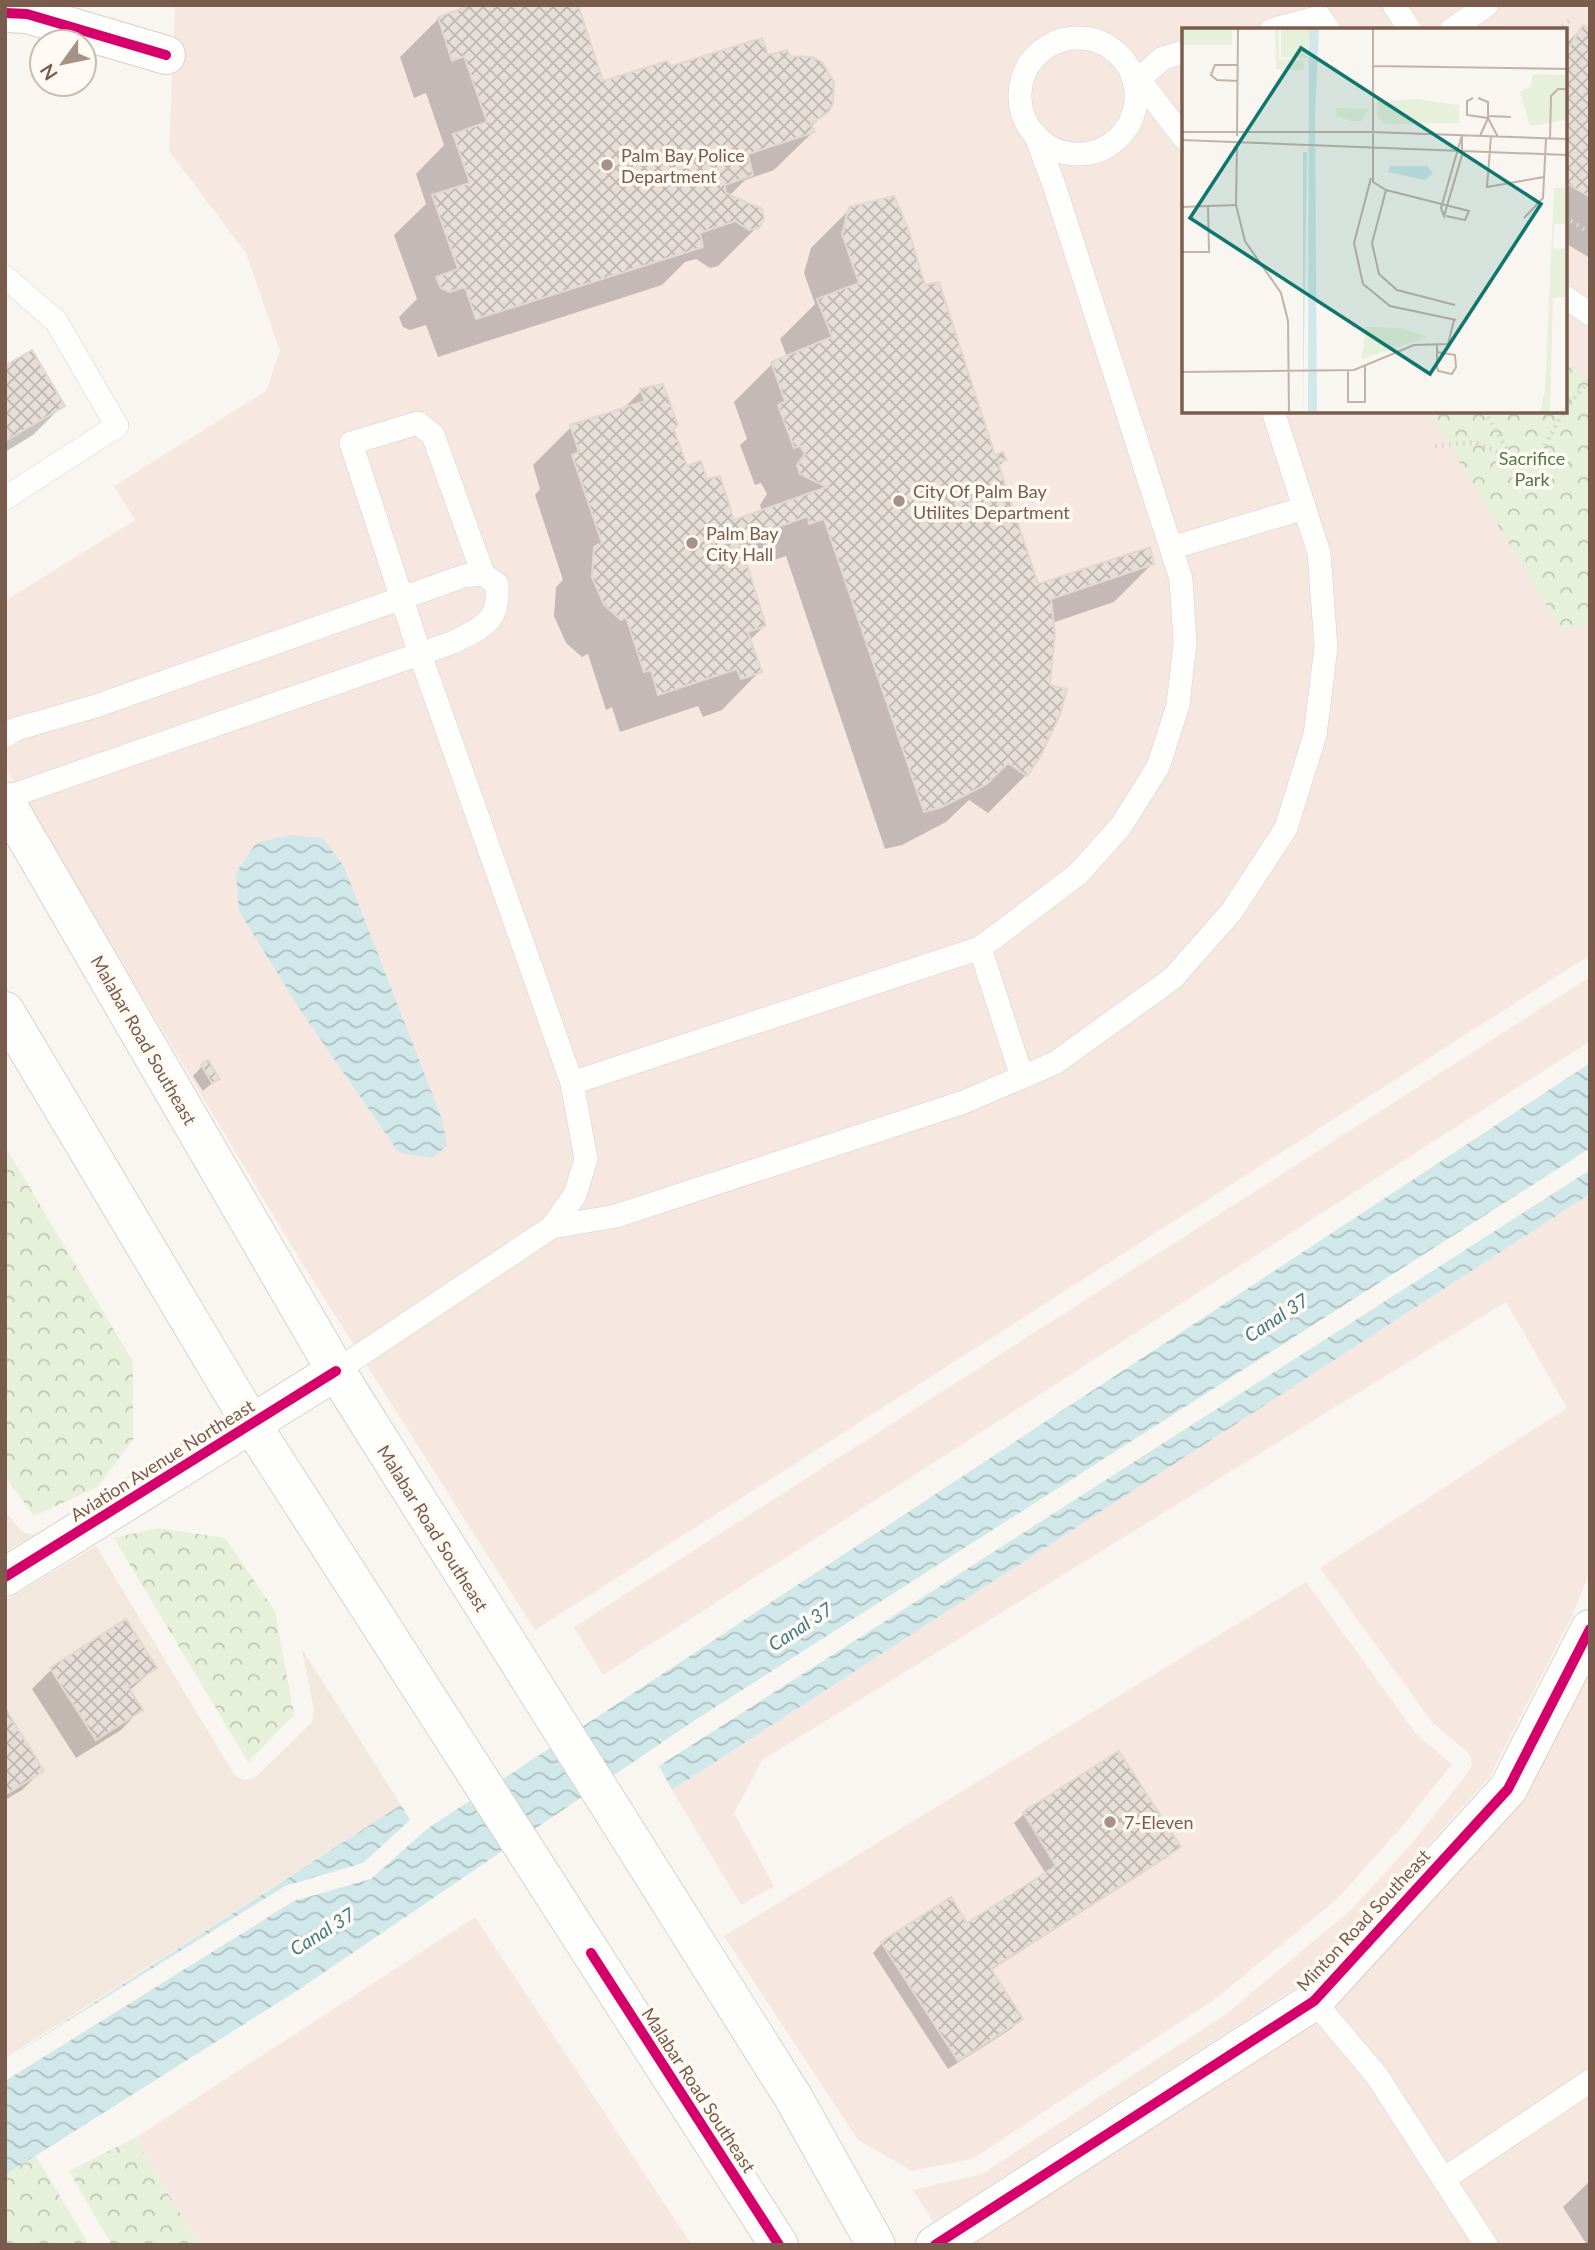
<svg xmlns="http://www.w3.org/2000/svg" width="1595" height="2250" viewBox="0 0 1595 2250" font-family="Lato,sans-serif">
  <defs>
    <pattern id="forest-crowns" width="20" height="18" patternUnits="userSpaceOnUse" patternTransform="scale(1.75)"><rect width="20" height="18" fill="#e7f0db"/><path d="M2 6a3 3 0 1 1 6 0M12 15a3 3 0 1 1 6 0" fill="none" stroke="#c0c6b4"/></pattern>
    <pattern id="water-waves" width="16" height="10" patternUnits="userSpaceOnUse" patternTransform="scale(1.75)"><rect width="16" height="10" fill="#d0e8ea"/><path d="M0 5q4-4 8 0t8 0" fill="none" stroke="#aebfc0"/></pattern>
    <pattern id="building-cross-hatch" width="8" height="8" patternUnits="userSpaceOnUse" patternTransform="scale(1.75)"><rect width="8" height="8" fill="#e6ded7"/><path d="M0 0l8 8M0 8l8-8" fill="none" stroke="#bfb7b1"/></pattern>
  </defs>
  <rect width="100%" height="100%" fill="#f9f5f0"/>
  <!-- residential -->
  <path fill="#f2e8de" d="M5 1511 22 1532 34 1535 5 1552Z
    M96 1546 235 1776 245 1780 256 1777 312 1722 314 1710 302 1649 401 1805 5 2058V1601Z"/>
  <!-- commercial -->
  <path fill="#f6e8e1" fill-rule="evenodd" d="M157 5H1590V955L535 1630 300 1260 5 767V601L135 520 114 486 266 391 280 351 246 253 169 151 175 8ZM1184 30H1565V411H1184Z
    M1590 977V1041L603 1675 574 1627Z
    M1590 1194V1571L1574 1612 1489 1778 1300 1985 933 2222 913 2190 982 2174 1226 2014 1351 1910 1413 1842 1467 1774 1472 1764 1469 1754 1432 1722 1320 1568 1567 1408 1506 1302 762 1760 734 1813 774 1886 741 1905 672 1790Z
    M1306 1582 1417 1735 1452 1764 1399 1830 1337 1899 1214 2000 972 2159 912 2171 858 2140 724 1936Z
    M1590 1629V2245H974L965 2227 1314 2001 1508 1789Z
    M475 1917 692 2245H199L135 2138Z"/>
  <!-- forest -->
  <path fill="url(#forest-crowns)" d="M1565 362 1590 379V625L1561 629 1428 411H1565Z
    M5 1146 133 1362V1440L97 1487 34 1516 5 1476Z
    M157 1528 225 1538 275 1611 294 1715 248 1762 114 1538Z
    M135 2138 199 2245H112L69 2171Z
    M36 2156 89 2245H5V2175Z"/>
  <!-- water -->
  <path fill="url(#water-waves)" d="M289 835 323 838 344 867 442 1119 447 1145 433 1158 399 1153 299 1008 239 911 236 873 256 843Z
    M1590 1063V1148L692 1722 301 1988 5 2175V2081L294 1901 371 1879 427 1829Z
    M1590 1170V1194L672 1790 659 1766Z
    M401 1805 410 1820 363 1863 285 1886 5 2060Z"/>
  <!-- shadow -->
  <path fill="#0003" d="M439 18 602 83 670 68 766 57 826 111 811 127 813 132 774 170 745 180 729 196 757 227 718 266 710 268 696 259 685 262 662 285 438 357 426 325 410 330 403 327 399 317 417 299 394 235 426 204 416 174 444 145 426 93 414 98 400 57Z
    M1583 27 1590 31V258L1565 243V45Z
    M850 209 924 287 994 457 1005 460 998 467 1037 586 1152 564 1114 602 1052 623 1026 775 988 813 969 800 946 822 902 845 885 849 786 556 771 561 770 553 745 562 764 626 749 641 760 671 722 710 703 717 698 706 620 732 612 707 606 710 588 654 582 657 566 643 554 616 556 587 563 580 535 495 540 489 533 465 571 427 621 411 641 391 672 429 686 468 705 481 733 523 762 512 760 505 767 494 761 483 755 485 740 445 747 439 734 402 772 364 787 357 780 339 815 304 804 273 811 248Z
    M5 369 63 405 33 435 5 452Z
    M202 1066 217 1079 203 1091 193 1076Z
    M155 1668 129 1691 140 1710 121 1730 76 1758 32 1689 52 1669Z
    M5 1712 42 1770 22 1790 5 1800Z
    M1119 1753 1179 1847 1169 1856 990 1971 1021 2019 1011 2029 948 2069 873 1953 882 1943 966 1926 1046 1874 1014 1823 1024 1814Z
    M1590 2181V2245H1587L1563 2207Z"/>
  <!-- building -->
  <path fill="url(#building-cross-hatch)" stroke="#e2d8d2" stroke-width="2" d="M471 5H578L603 81 667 61 671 66 762 38 768 55 787 50 790 56 812 57 822 62 834 82 833 104 828 112 811 124 815 132 748 154 753 175 725 185 726 193 762 209 764 219 759 228 749 230 735 221 700 233 703 247 476 319 465 287 449 292 441 288 436 277 458 269 432 195 470 183 453 134 487 122 464 56 452 61 438 17Z
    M1583 25 1590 30V197L1565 182V53Z
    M894 196 908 228 925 285 939 282 995 455 1003 452 1007 460 998 462 1038 584 1150 547 1154 564 1051 599 1055 634 1050 685 1067 689 1060 715 1040 757 1027 776 1008 763 987 784 942 807 924 812 824 519 809 524 808 516 740 541 766 626 748 632 762 672 741 679 737 669 658 695 651 670 644 672 626 617 621 620 604 605 592 577 594 547 602 543 572 455 579 452 570 425 645 401 640 389 663 384 678 425 674 429 687 466 701 461 707 479 720 476 734 520 827 487 800 474 797 465 805 454 800 446 794 448 778 405 785 401 771 362 832 337 817 299 859 283 842 234 849 207Z
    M32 350 65 406 5 441V366Z
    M208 1060 220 1079 212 1083 201 1065Z
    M126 1619 157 1668 128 1687 143 1710 96 1740 50 1668Z
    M5 1708 44 1771 5 1795Z
    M1119 1751 1181 1847 991 1969 1023 2019 958 2061 881 1942 951 1897 967 1923 1056 1866 1023 1812Z"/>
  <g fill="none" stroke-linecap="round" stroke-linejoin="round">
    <defs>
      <path id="service" d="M1394 5 1410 30
        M1271 30 1320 17 1329 30
        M1451 30 1487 5
        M1020 96a58 58 0 1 1 116 0a58 58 0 1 1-116 0Z
        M1134 73 1184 138
        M1139 79 1163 58 1184 52
        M5 277 56 321 117 426 5 498
        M1565 297 1590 314
        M1171 548 1305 508
        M5 736 16 729 96 706 464 576 483 574 497 584C500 622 484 626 454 642L5 798
        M980 948 1022 1077
        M572 1083 980 948 1078 874 1121 826 1158 767 1178 705 1185 643 1181 579 1054 185 1035 134
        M552 1227 616 1216 964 1102 1055 1063 1173 978 1232 911 1286 828 1315 735 1326 647 1319 553 1273 411
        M336 1371 552 1227 575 1195 586 1159 572 1083 420 654 351 443 418 423 433 435 483 574
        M1314 2001 1377 2076 1486 2245
        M1444 2179 1590 2081"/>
      <path id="minor" d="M5 13 27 14 166 55
        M5 1577 336 1371"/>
      <path id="tertiary" d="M935 2245 1314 2001 1508 1789 1590 1629"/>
      <path id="secondary" d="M5 801 336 1371 793 2097 876 2245
        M5 1011 252 1425 779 2245"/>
    </defs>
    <!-- service casing -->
    <use href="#service" stroke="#d7d1cb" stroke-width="24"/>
    <!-- minor casing -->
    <use href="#minor" stroke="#d7d1cb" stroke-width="40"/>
    <!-- tertiary casing -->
    <use href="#tertiary" stroke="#d7d1cb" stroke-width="40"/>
    <!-- secondary casing -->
    <use href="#secondary" stroke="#d9d2cb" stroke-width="40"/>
    <!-- path -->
    <path stroke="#dcd5d0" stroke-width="4.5" stroke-dasharray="2 5" stroke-linecap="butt" d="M1556 30 1574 18
      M1565 217 1590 233
      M1565 409 1590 379
      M1484 411 1510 454
      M1435 446 1474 442 1502 454 1538 457 1564 411"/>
    <!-- service -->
    <use href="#service" stroke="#fefefd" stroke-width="23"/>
    <!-- minor -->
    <use href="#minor" stroke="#fefefd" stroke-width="38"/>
    <!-- tertiary -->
    <use href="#tertiary" stroke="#fefefd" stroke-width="38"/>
    <!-- secondary -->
    <use href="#secondary" stroke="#fefefd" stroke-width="38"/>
    <defs>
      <path id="cycleway" d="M5 13 27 14 166 55
        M5 1577 336 1371
        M591 1953 779 2245
        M935 2245 1314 2001 1508 1789 1590 1629"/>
    </defs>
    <!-- cycleway casing -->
    <use href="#cycleway" stroke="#fffaf3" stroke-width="15"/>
    <!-- cycleway -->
    <use href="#cycleway" stroke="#d6006c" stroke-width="10"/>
  </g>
  <!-- markers -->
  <g fill="#a69286" stroke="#fffaf3" stroke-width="2.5">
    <circle cx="607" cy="165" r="7"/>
    <circle cx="899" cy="501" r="7"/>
    <circle cx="692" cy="543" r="7"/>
    <circle cx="1110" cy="1822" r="7"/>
  </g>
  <g text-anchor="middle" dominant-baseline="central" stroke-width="7" stroke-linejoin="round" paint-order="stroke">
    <!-- poi labels -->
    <g font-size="18" fill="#7a5c4d" stroke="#fffaf3" text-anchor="start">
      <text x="621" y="155">Palm Bay Police<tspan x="621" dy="21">Department</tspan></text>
      <text x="913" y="491">City Of Palm Bay<tspan x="913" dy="21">Utilites Department</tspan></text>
      <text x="706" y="533">Palm Bay<tspan x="706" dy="21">City Hall</tspan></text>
      <text x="1124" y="1822">7-Eleven</text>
    </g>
    <!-- park labels -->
    <g font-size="18" fill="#537a41" stroke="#fffaf3">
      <text x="1532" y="458">Sacrifice<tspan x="1532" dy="21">Park</tspan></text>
    </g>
    <!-- street labels -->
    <g font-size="18" fill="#7a5c4d" stroke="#fffaf3">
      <text transform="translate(144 1040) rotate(60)">Malabar Road Southeast</text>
      <text transform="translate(162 1460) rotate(-32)">Aviation Avenue Northeast</text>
      <text transform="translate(433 1528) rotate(58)">Malabar Road Southeast</text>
      <text transform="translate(1363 1920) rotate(-47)">Minton Road Southeast</text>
      <text transform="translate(699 2090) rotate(57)">Malabar Road Southeast</text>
    </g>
    <!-- water labels -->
    <g font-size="19" font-style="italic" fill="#437c86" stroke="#fffaf3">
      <text transform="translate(1276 1317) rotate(-33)">Canal 37</text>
      <text transform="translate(800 1626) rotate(-33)">Canal 37</text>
      <text transform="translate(322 1931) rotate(-32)">Canal 37</text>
    </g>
  </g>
  <!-- overview -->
  <g transform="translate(1182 28)">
    <rect width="385" height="385" fill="#f9f5f0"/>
    <path d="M0 1H50V17H0Z" fill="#e7f0db"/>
    <path d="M93 1H97V31L122 33 121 42 94 41ZM99 1H127L126 30 99 29ZM351 46 385 47V92L348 98 338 63 349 59ZM234 71 277 77V95L204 96 196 90 195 74ZM154 80 187 81 179 93H168L155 88ZM372 160H385V196H372L371 220 385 221V269L371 270 368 384H358L363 363ZM184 299 217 300 246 309 180 331Z" fill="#e7f0db"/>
    <path d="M127 1H137L133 85 135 384H126ZM121 124H125L121 384ZM208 138H245L251 145 243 152 206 144Z" fill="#d0e8ea"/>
    <path fill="none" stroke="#c2b3aa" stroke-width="2" d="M191 1V154L204 162 287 183 283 192 264 188M191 38 385 41M56 53 35 52 29 47 33 37H56M291 70 285 73V87L306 90V74L296 70M306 88 329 89M0 104H189L385 111M280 107V127L262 188 259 180ZM55 108 56 1M298 108 306 90 316 109M309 108 305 159 362 149M368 111 369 68 376 61H385M0 112 385 127M55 114 54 177 63 213 99 265 106 293 107 384M189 150 172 215 181 256 208 278 274 292M204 162 190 215 197 246 215 262 273 277M0 179 54 177M342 190 361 170 364 111M0 224H27L26 179M255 316V338L256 343 270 346 274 339 273 327 255 324M166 343V374H183V338M0 344 172 342 232 317 266 316 272 292"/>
    <path fill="#0f766e" fill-opacity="0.15" stroke="#0f766e" stroke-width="3.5" d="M119 20 359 176 248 346 8 190Z"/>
    <rect width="385" height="385" fill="none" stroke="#7a5c4d" stroke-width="3.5"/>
  </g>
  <!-- border -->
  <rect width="1595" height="2250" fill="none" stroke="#7a5c4d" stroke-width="14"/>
  <!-- north arrow -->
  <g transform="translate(63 63) rotate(237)"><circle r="33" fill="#fffaf3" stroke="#cabbb1" stroke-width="2"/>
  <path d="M0-5L12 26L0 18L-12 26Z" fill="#a69286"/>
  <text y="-10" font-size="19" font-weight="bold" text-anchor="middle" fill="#7a5c4d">N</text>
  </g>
</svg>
